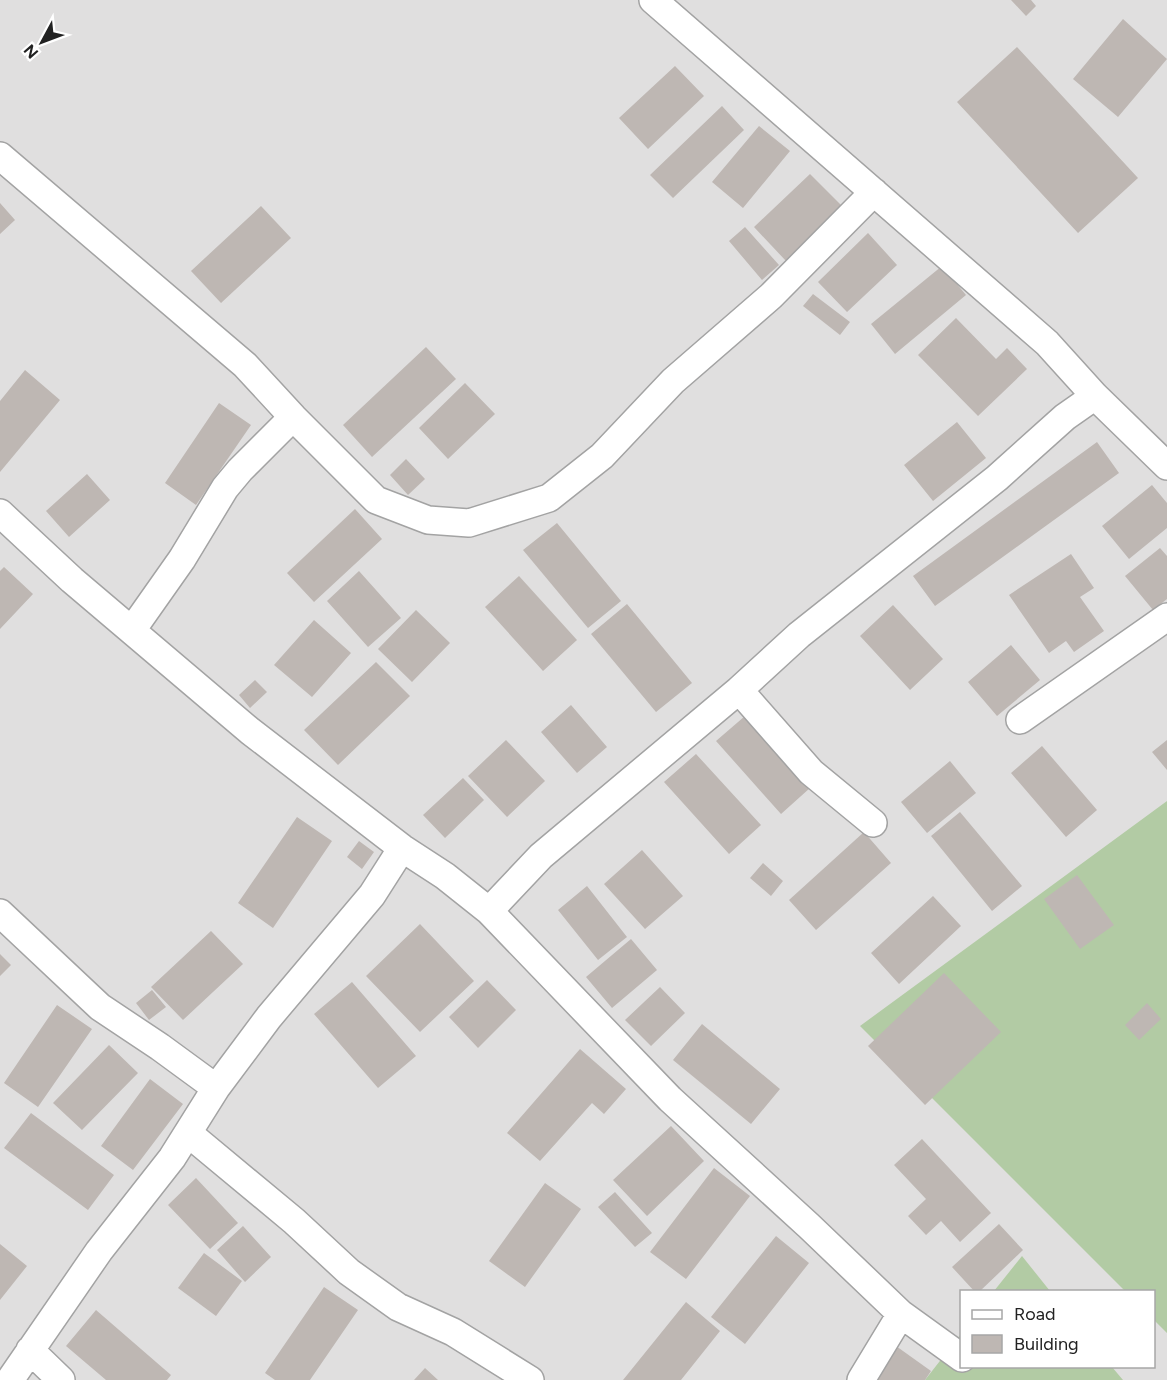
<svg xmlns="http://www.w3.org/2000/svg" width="1167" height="1380" viewBox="0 0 1167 1380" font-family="Figtree,sans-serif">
  <rect width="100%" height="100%" fill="#f1eeea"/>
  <!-- residential -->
  <path fill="#e0dfdf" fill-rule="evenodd" d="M0 0H1167V1380H0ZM962 1292H1154V1366H962Z"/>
  <!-- forest -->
  <path fill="#b2cba4" d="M1167 801V1333L1154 1320V1292L1125 1291 860 1026Z
    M1022 1256 1050 1291H994Z
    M961 1334 962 1366 1112 1367 1123 1380H925Z"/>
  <!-- building -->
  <path fill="#beb7b3" d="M1011 0H1031L1036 6 1026 16Z
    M1123 19 1167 59 1118 117 1073 79Z
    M1017 47 1138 178 1078 233 957 102Z
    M675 66 704 96 648 149 619 118Z
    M722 106 744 130 673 198 650 175Z
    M759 126 790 151 743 208 712 182Z
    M810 174 843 207 786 261 754 227Z
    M0 203 15 220 0 234Z
    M261 206 291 238 221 303 191 271Z
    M745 227 779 265 762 280 729 241Z
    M868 233 897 265 847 312 818 282Z
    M942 266 966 295 895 354 871 324Z
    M813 294 850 322 840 335 803 306Z
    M956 318 996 359 1007 348 1027 369 978 416 918 355Z
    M426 347 456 379 372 457 343 425Z
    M25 370 60 400 0 472V401Z
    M465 383 495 414 448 459 419 428Z
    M219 403 251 425 196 505 165 483Z
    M957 422 986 458 933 501 904 465Z
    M1097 442 1119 473 935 606 913 576Z
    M406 459 425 479 408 495 390 475Z
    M87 474 110 500 69 537 46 511Z
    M1152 485 1167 503V528L1129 559 1102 526Z
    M355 509 382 539 314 602 287 573Z
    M557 523 621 601 588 628 523 550Z
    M1160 548 1167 556V599L1153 610 1125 576Z
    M1071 554 1094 588 1080 597 1104 631 1074 652 1066 641 1049 653 1009 595Z
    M4 567 33 594 0 629V571Z
    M359 571 401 618 368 647 327 601Z
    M519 576 577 640 543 671 485 607Z
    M627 604 692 683 656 712 591 634Z
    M893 605 943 659 910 690 860 636Z
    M416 610 450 643 412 682 378 649Z
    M314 620 351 653 312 697 274 665Z
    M1011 645 1040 680 997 716 968 682Z
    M376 662 410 696 338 765 304 730Z
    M255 680 267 692 250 708 239 695Z
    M571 705 607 747 577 773 541 732Z
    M745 716 810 788 781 814 716 741Z
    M506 740 545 781 507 817 468 776Z
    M1167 740V770L1152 752Z
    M1042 746 1097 810 1066 837 1011 773Z
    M696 754 761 825 729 854 664 782Z
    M950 761 976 793 927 833 901 802Z
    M463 778 484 800 445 838 423 815Z
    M960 812 1022 886 992 911 931 836Z
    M297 817 332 841 273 928 238 903Z
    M864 832 891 863 816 930 789 900Z
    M359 841 374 852 362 869 347 857Z
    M642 850 683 896 645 929 604 884Z
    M763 863 783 881 771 896 750 878Z
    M1077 875 1114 925 1080 949 1044 899Z
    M587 886 627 937 598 960 558 910Z
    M933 896 961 926 899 984 871 953Z
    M420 924 474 981 420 1032 366 976Z
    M211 931 243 964 183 1020 151 987Z
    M631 939 657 970 612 1008 586 977Z
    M0 954 11 965 0 976Z
    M944 973 1001 1032 925 1105 868 1046Z
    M487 980 516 1010 478 1048 449 1017Z
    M352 982 416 1056 378 1088 314 1014Z
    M660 987 685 1013 651 1046 625 1020Z
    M152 990 166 1007 149 1020 136 1003Z
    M1147 1003 1161 1019 1139 1040 1125 1025Z
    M57 1005 92 1029 38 1107 4 1083Z
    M702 1024 780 1089 751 1124 673 1060Z
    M109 1045 138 1073 82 1130 53 1103Z
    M580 1049 626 1089 604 1114 592 1103 540 1161 507 1133Z
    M150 1079 183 1104 133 1170 101 1146Z
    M31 1113 114 1175 88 1210 4 1148Z
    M671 1126 704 1161 647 1216 613 1180Z
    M922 1139 991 1213 960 1242 941 1221 926 1235 908 1216 926 1199 894 1165Z
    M714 1168 750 1196 686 1279 650 1252Z
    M196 1178 238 1223 210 1249 168 1205Z
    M545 1183 581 1209 525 1287 489 1261Z
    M615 1192 652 1233 635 1247 598 1207Z
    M999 1224 1023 1250 979 1292H975L952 1267Z
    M243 1226 271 1257 245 1282 217 1250Z
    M776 1236 809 1263 745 1344 711 1317Z
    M0 1244 27 1266 0 1300Z
    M204 1253 242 1281 216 1316 178 1288Z
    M324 1287 358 1310 310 1380H275L265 1373Z
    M686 1302 720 1331 681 1380H623Z
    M96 1310 171 1375 167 1380H106L66 1346Z
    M896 1346 931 1371 925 1380H872Z
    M425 1368 438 1380H414Z"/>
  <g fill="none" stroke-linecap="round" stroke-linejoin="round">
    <defs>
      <path id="minor" d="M653 0 1047 343 1095 396 1167 466
        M0 156 245 365 293 417
        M0 513 72 580 250 731 402 848 445 876 489 911 541 856 739 690 799 635 997 478 1065 417 1095 396
        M132 630 182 559 225 488 240 470 293 417 376 500 428 520 469 523 549 498 602 456 673 381 771 296 874 192
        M739 690 811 772 873 823
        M1020 720 1167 617
        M489 911 670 1099 809 1226 901 1314 962 1358
        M0 913 100 1007 160 1047 216 1088
        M188 1133 294 1221 349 1272 398 1307 453 1332 530 1380
        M30 1350 61 1380
        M10 1380 99 1251 172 1158 216 1088 269 1017 372 895 402 848
        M861 1380 901 1314"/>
    </defs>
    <!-- minor casing -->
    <use href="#minor" stroke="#a3a3a3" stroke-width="30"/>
    <!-- minor -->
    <use href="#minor" stroke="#fff" stroke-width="27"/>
  </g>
  <!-- legend -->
  <rect x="960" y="1290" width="195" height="78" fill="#ffffff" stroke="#a7a7a7" stroke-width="1.5"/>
  <rect x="972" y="1310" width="30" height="9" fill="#ffffff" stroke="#a7a7a7" stroke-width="1.5"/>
  <text x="1014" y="1320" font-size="18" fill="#222222">Road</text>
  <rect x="972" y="1335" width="30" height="18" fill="#beb7b3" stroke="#a7a7a7" stroke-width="1.5"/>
  <text x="1014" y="1350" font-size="18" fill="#222222">Building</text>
  <!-- north arrow -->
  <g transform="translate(42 42) rotate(229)" stroke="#ffffff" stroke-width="4.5" paint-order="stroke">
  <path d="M0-4.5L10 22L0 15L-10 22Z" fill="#222222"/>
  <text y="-9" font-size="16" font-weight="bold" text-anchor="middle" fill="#222222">N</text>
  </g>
</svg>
